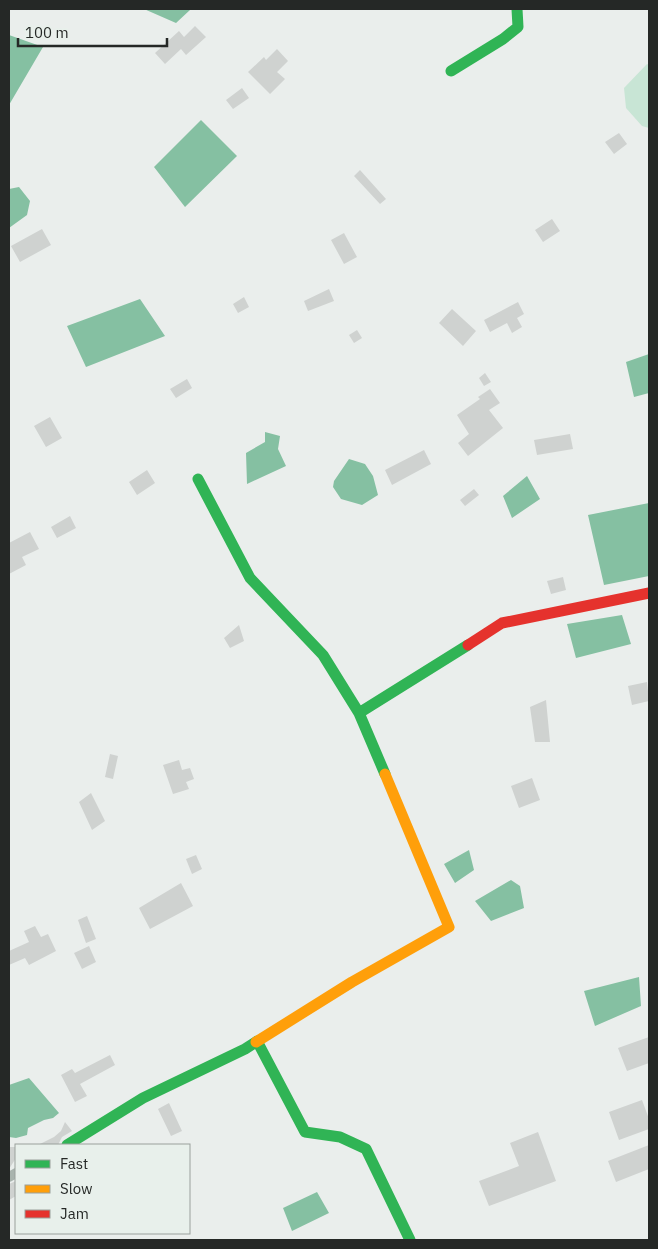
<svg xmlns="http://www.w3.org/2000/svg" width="658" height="1249" viewBox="0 0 658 1249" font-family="'IBM Plex Sans',sans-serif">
  <rect width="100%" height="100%" fill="#eaeeec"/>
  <!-- green -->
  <path fill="#c8e5d5" d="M647 64 649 65V128L642 126 626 108 624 88Z"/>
  <!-- water -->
  <path fill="#85c0a2" d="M144 9H189L190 10 176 23Z
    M9 35 43 47 9 105Z
    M201 120 237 156 185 207 154 167Z
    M19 187 30 201 27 215 9 228V189Z
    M140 299 165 336 86 367 67 326Z
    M649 354V393L634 397 626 362Z
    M265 432 280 436 278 449 286 466 247 484 246 453 265 442Z
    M349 459 365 464 373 476 378 495 362 505 341 499 333 487 334 481Z
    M527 476 540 499 512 518 503 496Z
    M649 503V576L604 585 588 515Z
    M622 615 631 644 576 658 567 624Z
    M469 850 474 870 455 883 444 864Z
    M511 880 520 886 524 908 491 921 475 901Z
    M639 977 641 1006 595 1026 584 991Z
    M29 1078 59 1113 53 1118 44 1120 28 1128 27 1135 16 1138 9 1137V1085Z
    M317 1192 329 1213 292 1231 283 1208Z"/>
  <!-- building -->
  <path fill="#cfd2d0" d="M195 26 206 37 186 55 181 49 165 64 155 53 179 31 184 37Z
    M277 49 288 61 277 72 285 79 270 94 248 72 264 57 266 60Z
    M242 88 249 98 233 109 226 100Z
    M619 133 627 144 614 154 605 142Z
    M360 170 386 199 380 204 354 176Z
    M552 219 560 231 543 242 535 230Z
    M42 229 51 245 20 262 11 246Z
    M344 233 357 257 344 264 331 240Z
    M329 289 334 301 308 311 304 301Z
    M244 297 249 307 238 313 233 304Z
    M518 302 524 314 517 318 522 327 512 333 507 323 490 332 484 320Z
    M452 309 476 331 463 346 439 323Z
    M357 330 362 338 354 343 349 335Z
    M485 373 491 382 484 386 479 378Z
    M187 379 192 388 176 398 170 389Z
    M490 389 500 403 489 410 503 428 468 456 458 443 469 434 457 415 480 399 478 397Z
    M50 417 62 438 46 447 34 426Z
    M570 434 573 449 537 455 534 440Z
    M424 450 431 464 392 485 385 470Z
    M147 470 155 483 137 495 129 482Z
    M474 489 479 495 465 506 460 500Z
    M70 516 76 528 57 538 51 527Z
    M30 532 39 549 22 557 26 565 9 574V543Z
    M563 577 566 590 551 594 547 581Z
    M239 625 244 641 230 648 224 638Z
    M647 682 649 701 632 705 628 686Z
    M546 700 550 742H535L530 707Z
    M110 754 118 756 113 779 105 777Z
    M179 760 182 770 190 768 194 779 186 782 189 789 173 794 163 765Z
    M532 778 540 800 519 808 511 786Z
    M91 793 105 821 92 830 79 802Z
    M196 855 202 869 192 874 186 859Z
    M181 883 193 906 150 929 139 908Z
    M87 916 96 939 86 943 78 920Z
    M35 926 41 937 48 934 56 951 29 965 25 958 9 965V951L29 942 24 931Z
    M89 946 96 962 82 969 74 953Z
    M649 1037V1063L627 1071 618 1048Z
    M110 1055 115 1065 80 1084 87 1096 75 1102 61 1075 72 1069 75 1073Z
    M642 1100 649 1119V1129L619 1140 609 1112Z
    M169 1103 182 1131 171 1136 158 1109Z
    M65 1122 72 1131 62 1137 58 1145H38L54 1137 61 1131Z
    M538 1132 556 1181 489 1206 479 1181 519 1166 510 1143Z
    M649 1145V1169L616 1182 608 1161Z
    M9 1147H16V1158L9 1169Z
    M16 1181V1196L9 1200V1184Z"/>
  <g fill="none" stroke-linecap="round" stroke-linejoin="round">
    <!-- street -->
    <path stroke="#a9b4ae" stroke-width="10" d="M9 1177 16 1173"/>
    <!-- fast -->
    <path stroke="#30b455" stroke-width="11" d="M451 71 503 39 518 27 517 9
      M198 479 250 578 323 655 359 713
      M385 774 359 713 468 645
      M257 1041 305 1132 340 1137 366 1149 410 1240
      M67 1145 143 1098 245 1049 256 1042"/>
    <!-- slow -->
    <path stroke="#ff9f0a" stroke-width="11" d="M256 1042 352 982 449 927 385 774"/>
    <!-- jam -->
    <path stroke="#e5322d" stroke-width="11" d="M468 645 502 623 649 593"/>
  </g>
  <!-- border -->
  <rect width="658" height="1249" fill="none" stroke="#252826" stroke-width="20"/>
  <!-- legend -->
  <rect x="15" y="1144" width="175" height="90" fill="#e8f0eb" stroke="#9aa09c"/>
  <rect x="25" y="1160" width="25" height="8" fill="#30b455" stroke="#9aa09c"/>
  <text x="60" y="1169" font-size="15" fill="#252826">Fast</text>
  <rect x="25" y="1185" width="25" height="8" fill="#ff9f0a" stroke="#9aa09c"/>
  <text x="60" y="1194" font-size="15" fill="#252826">Slow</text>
  <rect x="25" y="1210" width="25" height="8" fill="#e5322d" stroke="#9aa09c"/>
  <text x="60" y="1219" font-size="15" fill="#252826">Jam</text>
  <!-- scale -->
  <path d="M18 38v8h149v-8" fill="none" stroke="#252826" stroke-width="2.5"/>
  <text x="25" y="38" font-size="15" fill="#252826" stroke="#e8f0eb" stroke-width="4" paint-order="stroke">100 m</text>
</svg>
